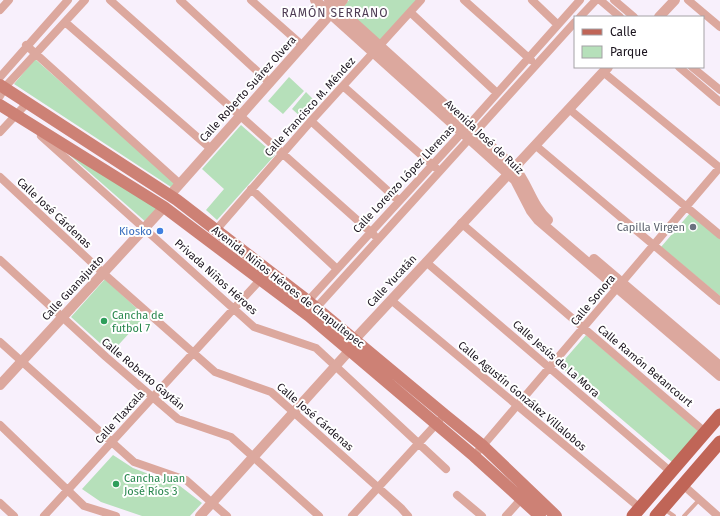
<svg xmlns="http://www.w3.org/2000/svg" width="720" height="516" viewBox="0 0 720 516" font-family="'Fira Sans',sans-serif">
  <rect width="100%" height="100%" fill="#f8f0fc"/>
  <!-- green -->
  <path fill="#b6e0ba" d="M349 0H418L380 41 343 7Z
    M35 59 175 183 171 187 14 84Z
    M289 77 304 91 283 114 268 101Z
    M306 92 315 101 301 117 292 109Z
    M241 125 275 155 217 220 206 210 224 189 202 169Z
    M56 143 160 209 147 223Z
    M690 213 720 238V296L661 247Z
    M105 279 145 316 111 353 71 317Z
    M586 335 699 431 672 462 559 366Z
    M113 455 133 468 180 486 202 503 190 516H142L101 502 82 489Z"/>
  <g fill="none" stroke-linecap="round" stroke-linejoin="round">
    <!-- service -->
    <path stroke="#dca89e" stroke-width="4" d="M664 509 674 516
      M684 516 699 500"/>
    <!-- minor -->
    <path stroke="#dca89e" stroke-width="8" d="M110 0 374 235
      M180 0 270 83
      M251 0 303 46
      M464 0 531 60
      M532 0 557 24
      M600 0 620 17
      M614 0 634 17
      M688 0 720 27
      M0 10 9 0
      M410 12 497 93
      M580 17 596 0
      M65 22 211 149
      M26 45 180 184
      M679 67 720 102
      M692 67 720 90
      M603 72 720 168
      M0 77 68 0
      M343 86 436 168
      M0 96 5 87 85 0
      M569 109 720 235
      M311 121 399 201
      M0 132 28 102
      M41 136 254 327 316 348 446 469
      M535 145 720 301
      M0 177 103 273 215 372 271 392 401 508 408 516
      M251 189 336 268
      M461 223 705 432
      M216 230 311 121 421 0
      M0 260 106 357 178 419 231 437 319 516
      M426 262 671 472
      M391 300 640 508
      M308 301 468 126 580 0
      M316 308 575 22
      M0 342 134 462 186 480 227 516
      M0 425 84 506 116 516
      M474 456 720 167
      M683 485 718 516
      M457 495 482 516
      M0 503 14 516
      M44 516 260 280
      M352 516 439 421
      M506 516 523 497"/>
    <!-- tertiary -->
    <path stroke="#dca89e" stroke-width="10" d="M315 0 515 180 531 211 538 220 720 376
      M329 0 514 167C528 183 532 206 548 220
      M659 17 675 0
      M170 195 343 0
      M594 259 720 366
      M0 385 164 207
      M200 516 349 351 354 340 608 67"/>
    <!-- secondary -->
    <path stroke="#cd8175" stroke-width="12" d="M0 85 177 200 308 301 445 415 483 446 556 516
      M0 105 164 207 309 316 474 456 540 516"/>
    <!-- primary -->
    <path stroke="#c06557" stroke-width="13" d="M633 516 720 415
      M656 516 720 442"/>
  </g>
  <!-- markers -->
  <circle fill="#6b7280" stroke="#fff" stroke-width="1.5" cx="693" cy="227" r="4"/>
  <circle fill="#3f7fe0" stroke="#fff" stroke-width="1.5" cx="160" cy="231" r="4"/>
  <g fill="#2e9e5b" stroke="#fff" stroke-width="1.5">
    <circle cx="104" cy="321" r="4"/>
    <circle cx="116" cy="484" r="4"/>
  </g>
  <g text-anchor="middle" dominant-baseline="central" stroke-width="4" stroke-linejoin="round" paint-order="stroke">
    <!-- street labels -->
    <g font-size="11" fill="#1b141e" stroke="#fff">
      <text transform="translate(248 89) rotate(-48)">Calle Roberto Suárez Olvera</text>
      <text transform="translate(310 107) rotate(-48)">Calle Francisco M. Méndez</text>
      <text transform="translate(484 137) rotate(43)">Avenida José de Ruiz</text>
      <text transform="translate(404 179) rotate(-47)">Calle Lorenzo López Llerenas</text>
      <text transform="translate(54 213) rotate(43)">Calle José Cárdenas</text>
      <text transform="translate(216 277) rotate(42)">Privada Niños Héroes</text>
      <text transform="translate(392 281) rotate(-47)">Calle Yucatán</text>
      <text transform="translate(288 287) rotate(38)">Avenida Niños Héroes de Chapultepec</text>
      <text transform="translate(73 288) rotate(-47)">Calle Guanajuato</text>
      <text transform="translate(593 300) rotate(-50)">Calle Sonora</text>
      <text transform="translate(556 359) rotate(41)">Calle Jesús de La Mora</text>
      <text transform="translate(645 366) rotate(40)">Calle Ramón Betancourt</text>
      <text transform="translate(143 374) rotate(40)">Calle Roberto Gaytán</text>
      <text transform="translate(522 396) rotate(40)">Calle Agustín González Villalobos</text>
      <text transform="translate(120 417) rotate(-48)">Calle Tlaxcala</text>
      <text transform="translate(315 417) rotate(41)">Calle José Cárdenas</text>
    </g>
    <!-- worship labels -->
    <g font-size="11" fill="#5b616d" stroke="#fff" text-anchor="end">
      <text x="685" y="227">Capilla Virgen</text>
    </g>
    <!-- shop labels -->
    <g font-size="11" fill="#366cbe" stroke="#fff" text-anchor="end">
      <text x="152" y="231">Kiosko</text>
    </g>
    <!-- leisure labels -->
    <g font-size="11" fill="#27864d" stroke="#fff" text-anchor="start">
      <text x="112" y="315">Cancha de<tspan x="112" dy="13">futbol 7</tspan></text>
      <text x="124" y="478">Cancha Juan<tspan x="124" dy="13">José Ríos 3</tspan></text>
    </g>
    <!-- neighbourhood labels -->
    <g font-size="12" letter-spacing="1" fill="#4e3c54" stroke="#fff">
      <text x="335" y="13">RAMÓN SERRANO</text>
    </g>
  </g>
  <!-- legend -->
  <rect x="574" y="16" width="130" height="52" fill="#ffffff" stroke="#a4a1a5"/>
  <rect x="582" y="29" width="20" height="6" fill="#c06557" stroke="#a4a1a5"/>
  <text x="610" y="36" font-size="12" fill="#1b141e">Calle</text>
  <rect x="582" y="46" width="20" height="12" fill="#b6e0ba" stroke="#a4a1a5"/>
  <text x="610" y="56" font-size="12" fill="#1b141e">Parque</text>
</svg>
